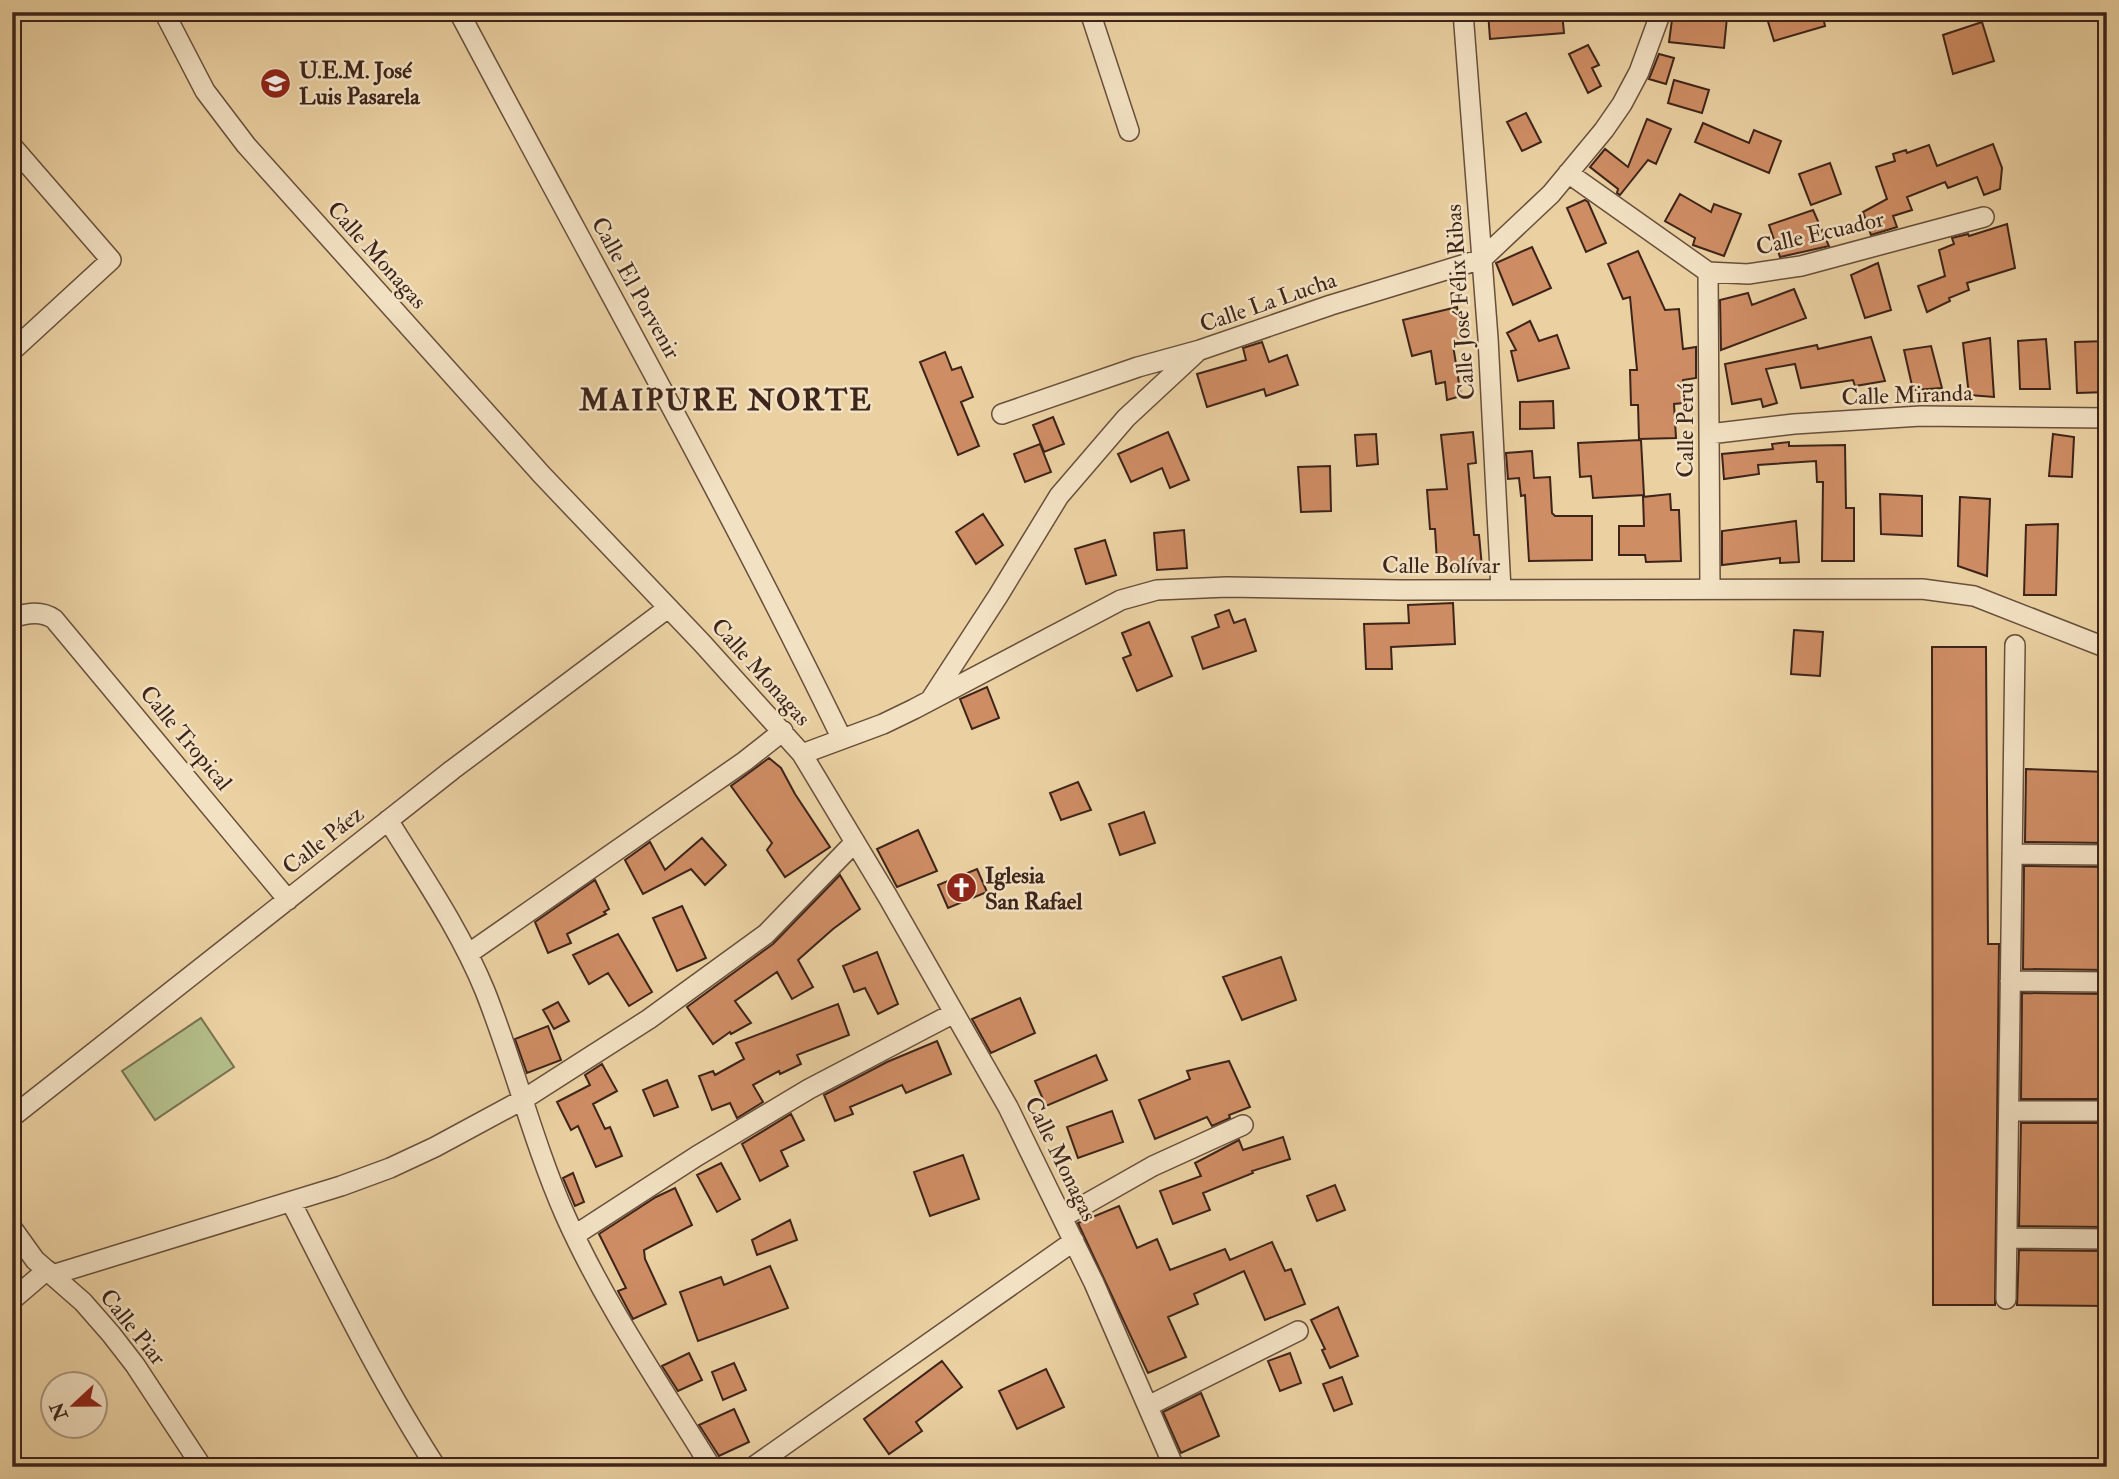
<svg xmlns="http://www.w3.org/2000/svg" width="2119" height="1479" viewBox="0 0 2119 1479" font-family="'IM FELL Double Pica',serif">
  <rect width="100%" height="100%" fill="#ebd1a2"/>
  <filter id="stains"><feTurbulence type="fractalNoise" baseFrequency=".00286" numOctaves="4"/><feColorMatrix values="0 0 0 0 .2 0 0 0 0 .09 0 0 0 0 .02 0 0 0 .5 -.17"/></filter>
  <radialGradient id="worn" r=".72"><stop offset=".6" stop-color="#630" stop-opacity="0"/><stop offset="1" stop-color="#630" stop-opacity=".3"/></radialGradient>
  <!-- green -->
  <path fill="#b3bd88" stroke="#787051" stroke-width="2" d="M201 1018 234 1067 155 1120 122 1071Z"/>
  <!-- building -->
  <path fill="#cf8d64" stroke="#3d241a" stroke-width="2" d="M1488 12H1562L1564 33 1490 39Z
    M1673 12 1727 17 1724 48 1669 42Z
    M1765 12H1822L1825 26 1774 41Z
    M1982 22 1994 61 1953 74 1943 35Z
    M1588 45 1599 65 1592 68 1601 86 1588 93 1569 54Z
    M1659 54 1674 58 1666 84 1649 79Z
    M1674 80 1709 90 1702 113 1668 103Z
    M1526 113 1541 142 1522 151 1507 122Z
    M1647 119 1671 129 1656 164 1648 160 1620 195 1617 193 1618 189 1590 167 1605 149 1628 167Z
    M1703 123 1749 143 1754 130 1781 141 1769 173 1695 142Z
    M1993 144 2002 168 2000 189 1984 195 1977 177 1948 188 1945 182 1907 197 1912 210 1893 216 1897 227 1871 235 1863 212 1887 199 1876 167 1895 161 1893 154 1906 150 1907 153 1929 145 1937 166Z
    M1830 163 1841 194 1811 205 1799 174Z
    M1680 194 1711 212 1714 204 1741 214 1724 256 1693 245 1695 238 1665 221Z
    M1585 200 1588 202 1606 243 1586 252 1567 208Z
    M1813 210 1829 246 1780 257 1769 225Z
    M2007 224 2015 268 1967 283 1969 290 1949 298 1950 301 1927 312 1918 286 1945 276 1939 250 1954 244 1952 238 1968 234 1969 236Z
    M1532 247 1551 288 1513 305 1496 263Z
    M1638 251 1665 310 1679 309 1683 349 1696 347V378L1683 380 1684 403 1674 404 1676 438 1639 439 1638 405H1631L1630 370H1637L1630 297 1623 299 1608 264Z
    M1878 263 1891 310 1865 318 1851 275Z
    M1794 289 1806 318 1721 350 1720 300 1748 293 1752 305Z
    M1457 307 1463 343 1453 345 1461 396 1447 400 1445 382 1436 384 1431 351 1412 356 1403 320Z
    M1530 321 1539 341 1557 335 1569 368 1518 381 1511 351 1516 350 1507 333Z
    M1871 337 1885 381 1855 386 1853 380 1801 388 1795 364 1766 369 1777 403 1763 407 1761 399 1732 404 1725 364 1817 345 1818 349Z
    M1990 338 1994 397 1969 395 1963 343Z
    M2046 339 2050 389H2020L2018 341Z
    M2107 341V392L2077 393 2075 342Z
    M1262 342 1269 362 1287 355 1298 385 1266 396 1264 389 1207 407 1197 374 1246 360 1243 348Z
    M1931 346 1942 388 1913 390 1904 350Z
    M945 352 952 370 961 367 973 397 961 402 979 446 958 455 920 362Z
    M1553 401 1554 428 1520 429V402Z
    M1053 417 1064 444 1044 452 1033 425Z
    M1168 432 1189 480 1170 488 1162 468 1131 482 1118 454Z
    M1473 432 1476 463 1468 464 1474 535H1479L1482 567 1445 569V562H1437L1435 529H1430L1427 490 1447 489 1441 435Z
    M1376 434 1378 464 1357 466 1355 435Z
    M2053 434 2074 437 2072 477 2049 476Z
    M1641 440 1644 495 1593 498 1591 476 1580 477 1578 443Z
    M1789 442V446L1845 445 1846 508H1854V561H1822L1823 482H1817L1816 461 1758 465 1759 474 1724 479 1722 454 1773 449 1772 444Z
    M1040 444 1051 472 1025 482 1014 454Z
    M1532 451 1534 478 1550 477 1552 513 1555 516H1592V560L1529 561 1525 495 1521 496 1519 478 1508 479 1506 453Z
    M1330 466 1331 511 1301 512 1298 467Z
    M1670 494 1671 510H1679L1681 561 1646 562 1645 555H1619V526H1644L1643 497Z
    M1880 494 1922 496V536L1881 534Z
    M1960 497 1990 499 1987 576 1958 566Z
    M983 514 1003 545 976 564 956 532Z
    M1796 521 1799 562 1780 563V558L1722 565V531Z
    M2058 524 2056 595H2024L2026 525Z
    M1184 530 1187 568 1157 570 1154 533Z
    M1105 540 1116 575 1086 584 1075 549Z
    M1453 603 1455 644 1391 647 1392 669H1366L1364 624 1409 623 1408 605Z
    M1229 610 1234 623 1245 619 1256 651 1203 669 1192 637 1219 627 1215 615Z
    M1149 622 1172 676 1137 691 1123 658 1131 655 1122 633Z
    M1794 630 1823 632 1820 676 1791 674Z
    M1932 647H1986L1988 944H1999L1995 1305H1933Z
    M987 687 999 718 972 729 960 699Z
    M769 758 781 768 795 794 830 847 785 877 767 850 772 843 731 786Z
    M2026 769 2107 772V843L2025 842Z
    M1078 782 1091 810 1061 820 1050 793Z
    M1144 812 1155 843 1120 855 1109 824Z
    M918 830 937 871 897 887 877 849Z
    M702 838 726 865 705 885 691 869 643 894 625 860 650 842 665 870Z
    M2024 866 2107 867V970L2023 969Z
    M977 869 987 892 948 908 938 885Z
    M840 875 860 909 833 929 798 960 813 987 792 999 777 972 735 1001 751 1023 731 1034 730 1032 713 1044 687 1007 773 944Z
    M595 880 609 909 604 912 606 914 567 934 571 943 548 953 535 922Z
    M682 906 706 958 677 971 653 918Z
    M618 934 652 992 629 1006 608 973 589 984 573 955Z
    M877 952 898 1004 878 1014 865 988 854 992 843 966Z
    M1281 957 1296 1000 1242 1020 1223 977Z
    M2022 993 2107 994V1099H2021Z
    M1020 998 1035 1033 991 1053 972 1019Z
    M558 1002 569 1021 554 1029 543 1010Z
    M838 1004 849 1035 797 1055 801 1064 780 1074 779 1071 753 1085 763 1102 737 1118 730 1103 712 1110 699 1076 713 1071 715 1075 744 1059 736 1043Z
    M548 1026 561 1060 527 1073 515 1039Z
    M937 1041 951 1074 906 1093 902 1085 850 1107 853 1114 835 1121 824 1095 887 1062Z
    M1096 1055 1107 1080 1046 1106 1035 1081Z
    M1229 1061 1250 1107 1229 1115 1230 1118 1212 1126 1207 1117 1155 1139 1139 1100 1190 1079 1187 1071Z
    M602 1064 617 1091 593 1104 605 1129 610 1127 622 1156 596 1167 578 1126 571 1130 557 1102 590 1085 585 1075Z
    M667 1080 678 1107 654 1116 643 1090Z
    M1112 1111 1123 1142 1078 1158 1067 1127Z
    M791 1114 804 1140 781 1151 788 1166 760 1181 742 1144Z
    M2021 1123H2107V1227L2019 1226Z
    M1283 1137 1290 1159 1252 1171 1253 1173 1203 1193 1210 1210 1173 1224 1160 1191 1201 1176 1195 1163 1239 1140 1243 1150Z
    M963 1155 979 1199 930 1216 914 1172Z
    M721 1163 740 1199 717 1212 697 1175Z
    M573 1173 584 1202 575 1206 563 1178Z
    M1335 1185 1345 1210 1317 1221 1307 1196Z
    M675 1188 692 1225 644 1250 645 1259 666 1304 633 1319 618 1291 626 1288 599 1234 656 1197Z
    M1119 1206 1137 1248 1157 1239 1170 1270 1225 1249 1230 1260 1272 1242 1285 1271 1291 1269 1305 1304 1265 1320 1244 1271 1194 1294 1198 1304 1168 1317 1186 1357 1148 1373 1078 1223Z
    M790 1220 797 1240 757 1255 752 1240Z
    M2019 1250 2107 1251V1306L2017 1305Z
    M770 1266 788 1308 698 1341 680 1292 721 1277 724 1285Z
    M1338 1307 1358 1356 1330 1368 1322 1350 1325 1349 1311 1320Z
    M689 1353 702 1380 678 1391 662 1366Z
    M1290 1353 1301 1383 1280 1391 1268 1361Z
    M942 1361 962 1387 916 1422 922 1431 889 1454 864 1419Z
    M734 1363 746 1390 723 1400 712 1372Z
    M1046 1369 1064 1407 1017 1429 999 1391Z
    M1342 1377 1352 1404 1334 1411 1323 1384Z
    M1201 1393 1219 1436 1181 1453 1163 1412Z
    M734 1409 749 1442 719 1456 699 1425Z"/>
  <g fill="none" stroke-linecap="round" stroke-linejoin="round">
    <defs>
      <path id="minor" d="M164 12 205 91 246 145 542 475 702 643 802 754 888 897 1008 1107 1094 1283 1174 1467
        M459 12C587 254 722 492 842 739
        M1090 12 1129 131
        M1463 12 1488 338 1501 590
        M12 146 111 260 12 351
        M1568 173 1708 272 1748 274 1801 266 1984 217
        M1708 272 1710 589
        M1002 414 1138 367 1200 350 1331 305 1482 259 1551 194 1604 130 1622 104 1639 72 1661 12
        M1709 434 1794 424 1921 416 2107 418
        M12 618C26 613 41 610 54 619L288 900
        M931 699 998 596 1059 496 1126 418 1196 353
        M802 754 883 724 914 709 1121 600 1157 590 1227 587 1400 590 1922 589 1974 596 2107 648
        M388 820C422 875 460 930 485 991 514 1064 533 1142 565 1215 604 1303 660 1384 711 1467
        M2012 854 2107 855
        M468 954 745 761 783 731
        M2010 981 2107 982
        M2009 1111H2107
        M12 1117 452 770 668 608
        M291 1202C337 1292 381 1382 436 1467
        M1063 1217 1153 1166 1243 1125
        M12 1228 35 1260 83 1302 111 1334 135 1365 202 1467
        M575 1235 697 1156 809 1089 954 1013
        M2007 1238 2107 1239
        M52 1275 341 1186 390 1168 435 1147 524 1099 649 1019 766 934 855 842
        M2006 1299 2015 645
        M12 1300 47 1270
        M1148 1406 1298 1331
        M753 1467 1074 1241"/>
    </defs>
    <!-- minor casing -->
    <use href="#minor" stroke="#684f3c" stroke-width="22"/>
    <!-- minor -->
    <use href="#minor" stroke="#f2e1c3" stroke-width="19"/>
  </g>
  <!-- icons -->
  <defs>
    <symbol id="school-disc" viewBox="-11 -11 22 22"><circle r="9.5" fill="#8f2418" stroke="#f2e1c3"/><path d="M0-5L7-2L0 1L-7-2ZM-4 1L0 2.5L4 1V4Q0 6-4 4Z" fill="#fff"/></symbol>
    <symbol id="church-disc" viewBox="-11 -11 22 22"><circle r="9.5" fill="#8f2418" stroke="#f2e1c3"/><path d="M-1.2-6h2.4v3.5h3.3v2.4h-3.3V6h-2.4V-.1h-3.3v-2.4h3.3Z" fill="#fff"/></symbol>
  </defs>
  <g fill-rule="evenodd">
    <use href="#school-disc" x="258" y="66" width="35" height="35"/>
    <use href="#church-disc" x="944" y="870" width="35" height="35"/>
  </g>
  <g text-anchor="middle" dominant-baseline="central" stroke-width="5" stroke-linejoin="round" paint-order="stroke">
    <!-- poi labels -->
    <g font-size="23" font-weight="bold" fill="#3d241a" stroke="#f2e1c3" text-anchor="start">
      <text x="299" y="70">U.E.M. José<tspan x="299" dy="26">Luis Pasarela</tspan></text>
      <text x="985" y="875">Iglesia<tspan x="985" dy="26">San Rafael</tspan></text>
    </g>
    <!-- street labels -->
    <g font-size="23" fill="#3d241a" stroke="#f2e1c3">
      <text transform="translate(1820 233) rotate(-13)">Calle Ecuador</text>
      <text transform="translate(377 255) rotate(48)">Calle Monagas</text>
      <text transform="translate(636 288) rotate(61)">Calle El Porvenir</text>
      <text transform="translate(1268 302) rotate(-19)">Calle La Lucha</text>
      <text transform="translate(1460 302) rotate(-94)">Calle José Félix Ribas</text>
      <text transform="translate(1907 395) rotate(-2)">Calle Miranda</text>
      <text transform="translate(1685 430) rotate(-90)">Calle Perú</text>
      <text x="1441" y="565">Calle Bolívar</text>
      <text transform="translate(761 672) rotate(48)">Calle Monagas</text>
      <text transform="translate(186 738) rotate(50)">Calle Tropical</text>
      <text transform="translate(323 840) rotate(-38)">Calle Páez</text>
      <text transform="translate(1061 1159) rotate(64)">Calle Monagas</text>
      <text transform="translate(133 1327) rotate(51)">Calle Piar</text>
    </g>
    <!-- district labels -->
    <g font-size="30" font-weight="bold" letter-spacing="2" fill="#3d241a" stroke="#f2e1c3">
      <text x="726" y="400">MAIPURE NORTE</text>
    </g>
  </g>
  <!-- margin -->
  <rect width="2119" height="1479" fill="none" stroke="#ebd1a2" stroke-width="42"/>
  <rect x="14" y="14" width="2091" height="1451" fill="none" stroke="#3d241a" stroke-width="3.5"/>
  <rect x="21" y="21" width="2077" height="1437" fill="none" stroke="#3d241a" stroke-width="2"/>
  <!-- north arrow -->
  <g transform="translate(74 1405) rotate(248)"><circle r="33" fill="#f2e1c3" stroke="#aa957f" stroke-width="2"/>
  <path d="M0-5L12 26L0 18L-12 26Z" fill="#8f2418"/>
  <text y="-10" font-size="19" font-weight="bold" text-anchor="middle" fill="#3d241a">N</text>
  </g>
  <rect width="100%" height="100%" filter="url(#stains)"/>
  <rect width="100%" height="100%" fill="url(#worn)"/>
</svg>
